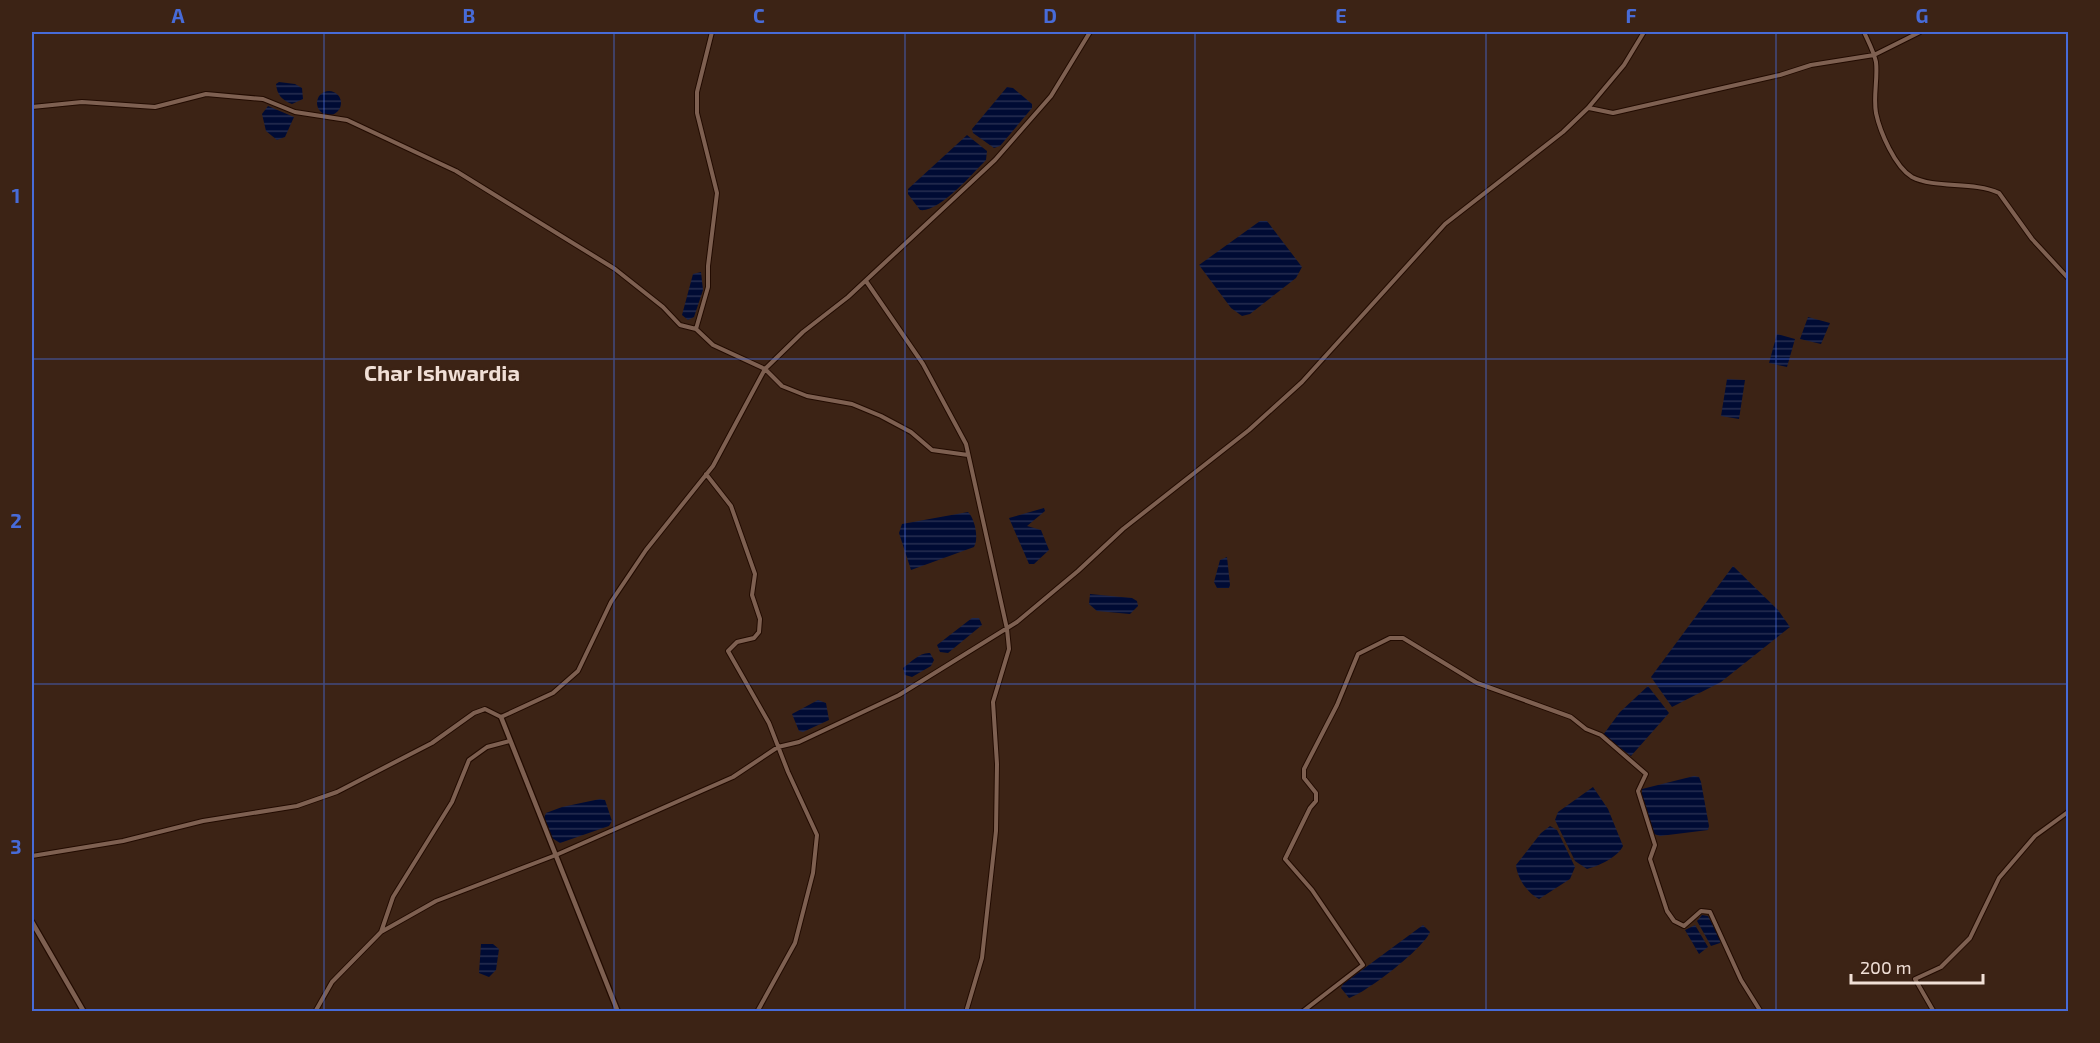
<svg xmlns="http://www.w3.org/2000/svg" width="2100" height="1043" viewBox="0 0 2100 1043" font-family="'Exo 2',sans-serif">
  <defs>
    <pattern id="water-rules" width="6" height="5" patternUnits="userSpaceOnUse" patternTransform="scale(1.5)"><rect width="6" height="5" fill="#000b34"/><path d="M0 2.5h6" fill="none" stroke="#262e51"/></pattern>
  </defs>
  <rect width="100%" height="100%" fill="#3c2315"/>
  <!-- water -->
  <path fill="url(#water-rules)" d="M279 82 295 84 302 88 303 99 292 104C282 100 277 95 276 84Z
    M1007 87 1013 88 1032 104V108L1000 146 994 148 973 133 972 129Z
    M317 103a12 12 0 1 1 24 0a12 12 0 1 1-24 0Z
    M268 106 294 117 285 137 277 140 266 131 262 114Z
    M967 135 987 151 986 160C973 173 939 213 920 210L908 194V189Z
    M1260 221H1267L1302 267 1296 278 1250 314 1242 316 1231 308 1199 265Z
    M701 272 703 290 694 317 688 320 682 315 693 274Z
    M1808 317 1830 323 1821 344 1800 339Z
    M1777 334 1795 339 1787 367 1769 363Z
    M1727 379 1745 380 1739 419 1721 416Z
    M1044 508 1045 511 1027 526 1041 530 1049 550 1034 564H1029L1009 518Z
    M968 512C975 519 979 538 974 547L911 570 899 533 902 524Z
    M1227 557 1230 585 1229 588H1217L1214 582 1220 560Z
    M1733 566 1778 610 1790 627 1721 682 1672 707 1651 677Z
    M1090 594 1132 598 1137 601 1138 606 1130 614 1097 611 1089 604Z
    M972 618H979L982 625 948 653 940 652 937 645Z
    M930 653 934 660 931 666 912 677 905 675 903 668C911 662 920 652 930 653Z
    M1648 686 1669 713 1631 756 1603 735 1620 712Z
    M818 700 826 703 829 720 803 732 799 731 792 714Z
    M1694 776 1699 777 1701 782 1709 826 1708 830 1660 836 1654 834 1642 796V789Z
    M1593 787 1608 809 1623 846C1618 857 1599 866 1587 869L1575 861 1555 820 1558 812Z
    M600 799 605 800 612 821 609 826 560 843 552 838 544 818 546 813 562 807Z
    M1550 826 1557 830 1575 867 1570 879 1539 899C1528 894 1517 878 1516 865L1541 833Z
    M1702 915 1708 916 1721 940 1720 943 1711 946 1697 921Z
    M1423 925 1430 932C1424 948 1366 993 1349 998L1341 988 1343 984Z
    M1695 925 1708 947 1699 954 1685 930Z
    M481 944H493L499 949 496 970 489 977 479 973Z"/>
  <g fill="none" stroke-linecap="round" stroke-linejoin="round">
    <defs>
      <path id="minor" d="M1864 32C1868 41 1874 52 1876 62 1878 79 1873 96 1876 113 1880 132 1895 167 1912 177 1935 189 1973 181 1999 193L2032 239 2068 278
        M32 107 82 102 155 107 206 94 263 99 295 112 347 120 456 171 615 269 663 307 680 325 696 329 713 345 765 369 782 386 807 396 852 404 881 416 911 432 932 450 968 455
        M1589 108 1613 113 1780 75 1811 65 1874 55 1920 32
        M866 281 923 364 966 444 1007 629 1009 649 993 702 997 764 996 831 982 958 966 1012
        M696 329 708 287V266L717 193 697 113V92L712 32
        M706 474 731 506 755 574 752 595 760 619 759 632 754 638 737 642 728 651 769 723 788 772 817 835 813 873 795 943 757 1012
        M32 856 123 841 203 821 297 806 337 792 432 743 474 713 485 709 501 717 553 693 578 671 611 602 646 550 713 466 765 369 803 332 848 297 995 160 1051 96 1090 32
        M381 932 436 901 556 855 733 777 778 747 799 742 899 695 1017 622 1078 571 1123 529 1249 430 1302 382 1445 224 1563 132 1588 108 1624 65 1644 32
        M315 1012 332 982 381 932 393 897 452 802 469 760 487 747 510 741
        M1302 1012 1363 965 1312 890 1285 859 1310 808 1316 801V793L1304 778V769L1337 705 1358 654 1390 638H1403L1477 683 1571 717 1586 729 1601 735 1646 774 1638 791 1655 845 1650 859 1667 911 1674 921 1684 926 1701 911 1710 912 1741 980 1761 1012
        M1934 1012 1915 979 1941 967 1970 938 1999 878 2035 836 2068 812"/>
      <path id="tertiary" d="M501 717 618 1012
        M32 922 84 1012"/>
    </defs>
    <!-- minor casing -->
    <use href="#minor" stroke="#220b01" stroke-width="6"/>
    <!-- tertiary casing -->
    <use href="#tertiary" stroke="#220b01" stroke-width="7"/>
    <!-- minor -->
    <use href="#minor" stroke="#7e6051" stroke-width="4"/>
    <!-- tertiary -->
    <use href="#tertiary" stroke="#7e6051" stroke-width="4.5"/>
  </g>
  <!-- grid -->
  <path fill="none" stroke="#476bd8" stroke-width="1.5" stroke-opacity="0.55" d="M324 32V1012M614 32V1012M905 32V1012M1195 32V1012M1486 32V1012M1776 32V1012M32 359H2068M32 684H2068"/>
  <g text-anchor="middle" dominant-baseline="central" stroke-width="4.5" stroke-linejoin="round" paint-order="stroke">
    <!-- quarter labels -->
    <g font-size="22" font-weight="bold" fill="#f0dfd6" stroke="#3c2315">
      <text x="442" y="372">Char Ishwardia</text>
    </g>
  </g>
  <!-- border -->
  <rect width="2100" height="1043" fill="none" stroke="#3c2315" stroke-width="66"/>
  <!-- scale -->
  <path d="M1851 974v9h132v-9" fill="none" stroke="#f0dfd6" stroke-width="3"/>
  <text x="1860" y="974" font-size="18" fill="#f0dfd6" stroke="#3c2315" stroke-width="4.5" paint-order="stroke">200 m</text>
  <rect x="33" y="33" width="2034" height="977" fill="none" stroke="#476bd8" stroke-width="2"/>
  <g font-size="20" text-anchor="middle" font-weight="bold" fill="#476bd8">
    <text x="178" y="23">A</text>
    <text x="469" y="23">B</text>
    <text x="759" y="23">C</text>
    <text x="1050" y="23">D</text>
    <text x="1341" y="23">E</text>
    <text x="1631" y="23">F</text>
    <text x="1922" y="23">G</text>
    <text x="16" y="203">1</text>
    <text x="16" y="528">2</text>
    <text x="16" y="854">3</text>
  </g>
</svg>
